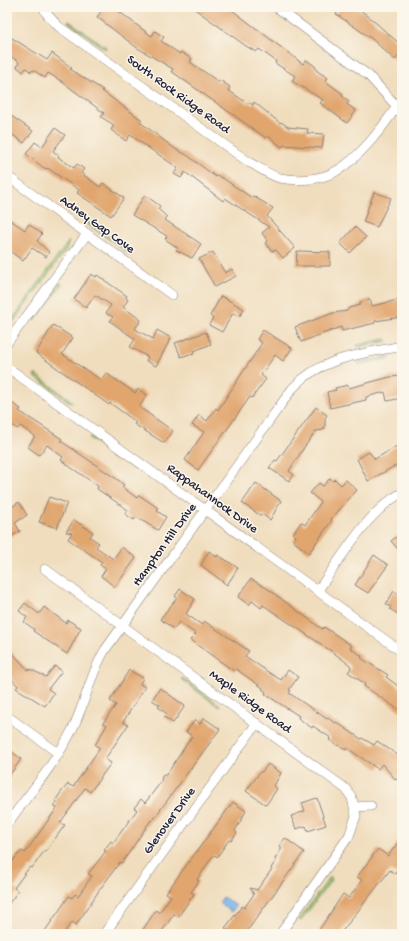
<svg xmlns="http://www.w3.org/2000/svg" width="409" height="941" viewBox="0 0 409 941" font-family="'Gochi Hand',sans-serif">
  <rect width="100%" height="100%" fill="#fbf7ec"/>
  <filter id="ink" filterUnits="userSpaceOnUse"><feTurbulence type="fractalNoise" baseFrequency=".025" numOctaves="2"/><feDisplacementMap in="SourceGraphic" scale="8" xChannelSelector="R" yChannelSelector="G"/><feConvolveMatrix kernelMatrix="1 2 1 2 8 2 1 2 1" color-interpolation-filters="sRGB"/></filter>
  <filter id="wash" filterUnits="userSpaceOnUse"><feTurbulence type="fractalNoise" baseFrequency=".012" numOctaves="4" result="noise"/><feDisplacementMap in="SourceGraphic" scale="16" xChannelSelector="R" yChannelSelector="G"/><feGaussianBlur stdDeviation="0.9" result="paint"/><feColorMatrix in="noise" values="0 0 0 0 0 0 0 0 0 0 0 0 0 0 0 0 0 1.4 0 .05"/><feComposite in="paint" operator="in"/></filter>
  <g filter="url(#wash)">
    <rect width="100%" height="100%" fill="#f0ddbd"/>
    <!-- green -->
    <path fill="#aad07a" stroke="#66795a" d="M69 21 106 47 105 49 68 22Z
      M87 221 132 254 131 255 86 223Z
      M69 241 66 250 7 330V327Z
      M60 283 62 284 35 321 34 320Z
      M386 339 387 341 358 347 357 345Z
      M390 356V358L359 365V362Z
      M35 374 73 402 71 403 34 376Z
      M91 436 136 469 135 470 89 438Z
      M182 678 220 705 219 707 181 679Z
      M330 877 332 879 301 921 299 920Z"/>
    <!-- water -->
    <path fill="#79b3e9" stroke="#4e6a92" d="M223 897 236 906 231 912 219 903Z"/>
    <g id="blocks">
      <!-- building -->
      <path fill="#e1a66e" d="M104 7H113L150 35 152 36 155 31 164 37 161 41 180 54 181 52 192 59 190 62 219 82 220 80 230 87 228 90 248 104 249 102 253 105 254 102 280 123 281 122 288 127 308 129 307 133 324 134 322 148 284 145 282 147 268 136 266 138 171 71 173 69 136 47 97 17Z
        M192 7H228L303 64 306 60 315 66 317 71 328 78 325 81 343 94 342 96 349 101 347 104 356 111 347 123 320 103 323 100 292 81 295 76 275 63 276 61 273 59 259 49 256 52 246 46Z
        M341 7H356L367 15 402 46V51L395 60 372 39 336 14Z
        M12 38 47 60 52 53 72 68 70 69 103 90 102 91 142 120 140 122 175 149 187 155 216 177 217 175 224 179 252 198 253 196 273 208 267 216 295 248 283 258 276 250 272 251 265 243 268 241 262 233 269 227 225 198 223 201 185 172 181 178 174 174 178 168 130 135 126 141 111 130 114 125 101 117 104 113 61 81 48 73 45 78 33 70 31 72 26 68 23 72 17 67 19 62 7 54V44Z
        M7 113 33 131 24 143 7 131Z
        M55 128 65 135 53 151 59 156 58 157 74 168 77 164 84 169 81 173 100 187 103 183 124 198 111 216 77 193 79 190 49 169 44 168 26 154 35 142 42 147Z
        M374 192 391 198 377 227 363 222Z
        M145 195 160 206 158 209 167 217 165 220 201 244 192 258 176 250 178 248 165 239 167 236 132 215Z
        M7 218 25 230 29 224 42 234 37 241 49 252 46 257 32 248 23 261 7 249Z
        M355 227 366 237 350 253 340 243Z
        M297 251 330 252V266H296Z
        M213 252 225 273 232 269 236 276 215 287 199 259Z
        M91 274 96 277 97 275 127 296 126 298 128 300 123 307 141 320 135 329 153 339 157 330 171 338 156 366 146 361 148 357 130 347 135 339 110 321 113 317 106 313 111 305 95 295 86 308 74 299Z
        M221 296 244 309 239 317 233 313 222 332 209 325 213 318 210 316Z
        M370 299 372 306 402 299V317L375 321V323L342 331 341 327 301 342 295 327 333 313 347 311 349 308 360 305V302Z
        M53 325 73 338 62 354 101 380 106 373 135 393 138 389 147 395 139 407 173 431 164 443 134 424 136 422 110 403 109 405 36 353Z
        M263 330 292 348 283 361 275 355 261 375 266 379 252 398 250 397 198 470 185 460 204 432 192 425 199 415 207 421 216 408 218 410 262 343 257 339Z
        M206 332 211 344 194 351 193 355 190 354 181 357 175 343Z
        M402 376V398L387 401 385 392 366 397V400L330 408 327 392 336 390 335 388 348 385 349 388 390 377Z
        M7 400 21 409 19 411 62 439 61 441 118 480 124 485 122 487 137 498 139 495 158 508 157 511 166 517 158 530 136 517 134 520 125 514 128 510 97 489 98 486 69 466 61 460 63 457 47 445 39 455 28 447 35 436 20 426 18 429 7 422Z
        M316 407 327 415 325 418V427L323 430 316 431 303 449 289 471 294 475 289 481 269 468 275 460 277 461Z
        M402 443V462L368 481 357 459 369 452 375 459Z
        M330 478 333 481 335 479 341 485 346 480 357 490 331 519 332 520 309 553 293 541 296 536 293 534 301 522 305 525 321 502 310 493 319 483 323 486Z
        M256 483 281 501 270 520 262 514 261 516 242 503Z
        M49 497 67 503 57 528 39 522Z
        M19 502 27 515 15 523 20 531 7 539V510Z
        M74 520 93 532 90 537 99 543 96 547 113 559 122 547 136 558 115 587 101 576 106 569 100 565 102 562 68 539 72 533 66 532Z
        M402 532V554L391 541Z
        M209 551 217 557 218 555 238 568 227 585 201 565Z
        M374 555 388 565 368 593 355 585Z
        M251 579 268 589 322 629 324 627 339 637 352 646 350 648 362 656 361 658 388 675 386 677 402 689V712L364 686 365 684 348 672 351 668 350 665 334 653 263 605 261 608 252 601 249 605 238 597Z
        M180 589 195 599 186 614 202 625 204 621 249 651 245 656 271 674 281 680 288 670 298 677 289 690 291 691 289 693 327 719 328 718 335 723 336 722 361 739 362 738 374 745 377 741 402 758V774L396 780 382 764 378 769 347 748 346 750 339 745 338 746 329 740 331 738 313 726 312 728 298 718 299 716 265 694 266 692 262 689 263 688 236 669 234 671 190 640 196 634 179 622 174 629 160 619 177 598 175 596Z
        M394 591 402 596V617L390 609 391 607 386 604Z
        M25 603 39 614 44 607 66 623 68 620 81 628 67 654 33 631 34 629 24 622 27 617 19 611Z
        M7 647 29 671 30 669 46 677 55 666 62 671 48 689 54 693 45 706 16 688 18 686 7 674Z
        M129 670 143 678 140 684 145 687 123 722 128 725 105 759 111 763 90 792 85 788 60 823 65 825 46 851 45 850 32 868 30 867 28 869 14 888 18 891 7 906V869L18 854H19L22 851 25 853 57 808 54 807 57 802 55 801 62 791 68 784 73 787 100 748 95 745 107 725 103 723 116 705 110 701Z
        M160 688 185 706 173 723 164 717 167 714 158 707 160 705 152 700Z
        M204 718 220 729 152 821 151 820 122 863 120 862 100 889 76 925 72 922 63 934H43L69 896 72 898 75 894 78 896 92 876 88 874 106 851 104 850 111 841 113 843 137 810 134 808 141 799 145 803 161 782 162 776 167 774 192 736 186 732 195 720 200 724Z
        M7 748 21 759 7 779Z
        M268 764 281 773 274 786 277 789 266 805 246 791 261 771 262 772Z
        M317 798 326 825 308 831 306 826 296 829 291 816 305 811 302 803Z
        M233 802 246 811 235 831 237 833 231 841 229 840 217 857 215 855 212 857 197 880 199 881 191 892 194 894 178 917 174 914 160 934H140L156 910 159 913 171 896 166 893Z
        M402 837V864L395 874 390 870 340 934H324L319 930 343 894 349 898 362 880 357 877 378 849 388 856Z
        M285 838 304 852 245 934H233L225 928 242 906 244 908 254 894 250 888 257 890 272 869 271 868 276 861 275 859 282 848 279 846Z"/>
    </g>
  </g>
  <g filter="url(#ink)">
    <use href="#blocks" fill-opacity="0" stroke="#89807c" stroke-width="1"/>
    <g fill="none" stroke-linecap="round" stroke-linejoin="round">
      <defs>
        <path id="street" d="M44 7 46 13 58 26 250 163C259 167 270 176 280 178 295 181 314 180 328 175 356 165 386 123 402 99
          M276 7 368 75 402 112
          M7 176 172 295
          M7 343 87 234
          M7 367 402 652
          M45 569 346 789 352 798 356 816 349 836 280 934
          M318 590C341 559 368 510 402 493
          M7 716 58 753
          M355 807 371 806
          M7 824C29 794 54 765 71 732 85 706 89 676 105 650L292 389C320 357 363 354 402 346
          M104 934 257 723"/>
      </defs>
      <!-- street casing -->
      <use href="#street" stroke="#89807c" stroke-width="10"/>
      <!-- street -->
      <use href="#street" stroke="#fff" stroke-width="9"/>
    </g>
  </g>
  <g text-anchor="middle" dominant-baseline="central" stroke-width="3" stroke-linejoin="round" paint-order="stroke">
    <!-- street labels -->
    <g font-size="13" fill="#22223b" stroke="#fbf7ec">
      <text transform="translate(178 95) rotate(36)">South Rock Ridge Road</text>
      <text transform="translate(97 225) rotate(36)">Adney Gap Cove</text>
      <text transform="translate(212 499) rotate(36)">Rappahannock Drive</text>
      <text transform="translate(165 545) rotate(-54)">Hampton Hill Drive</text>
      <text transform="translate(250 702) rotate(36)">Maple Ridge Road</text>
      <text transform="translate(170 821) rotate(-54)">Glenover Drive</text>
    </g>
  </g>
  <!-- margin -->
  <rect width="409" height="941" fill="none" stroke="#fbf7ec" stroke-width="24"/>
</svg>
